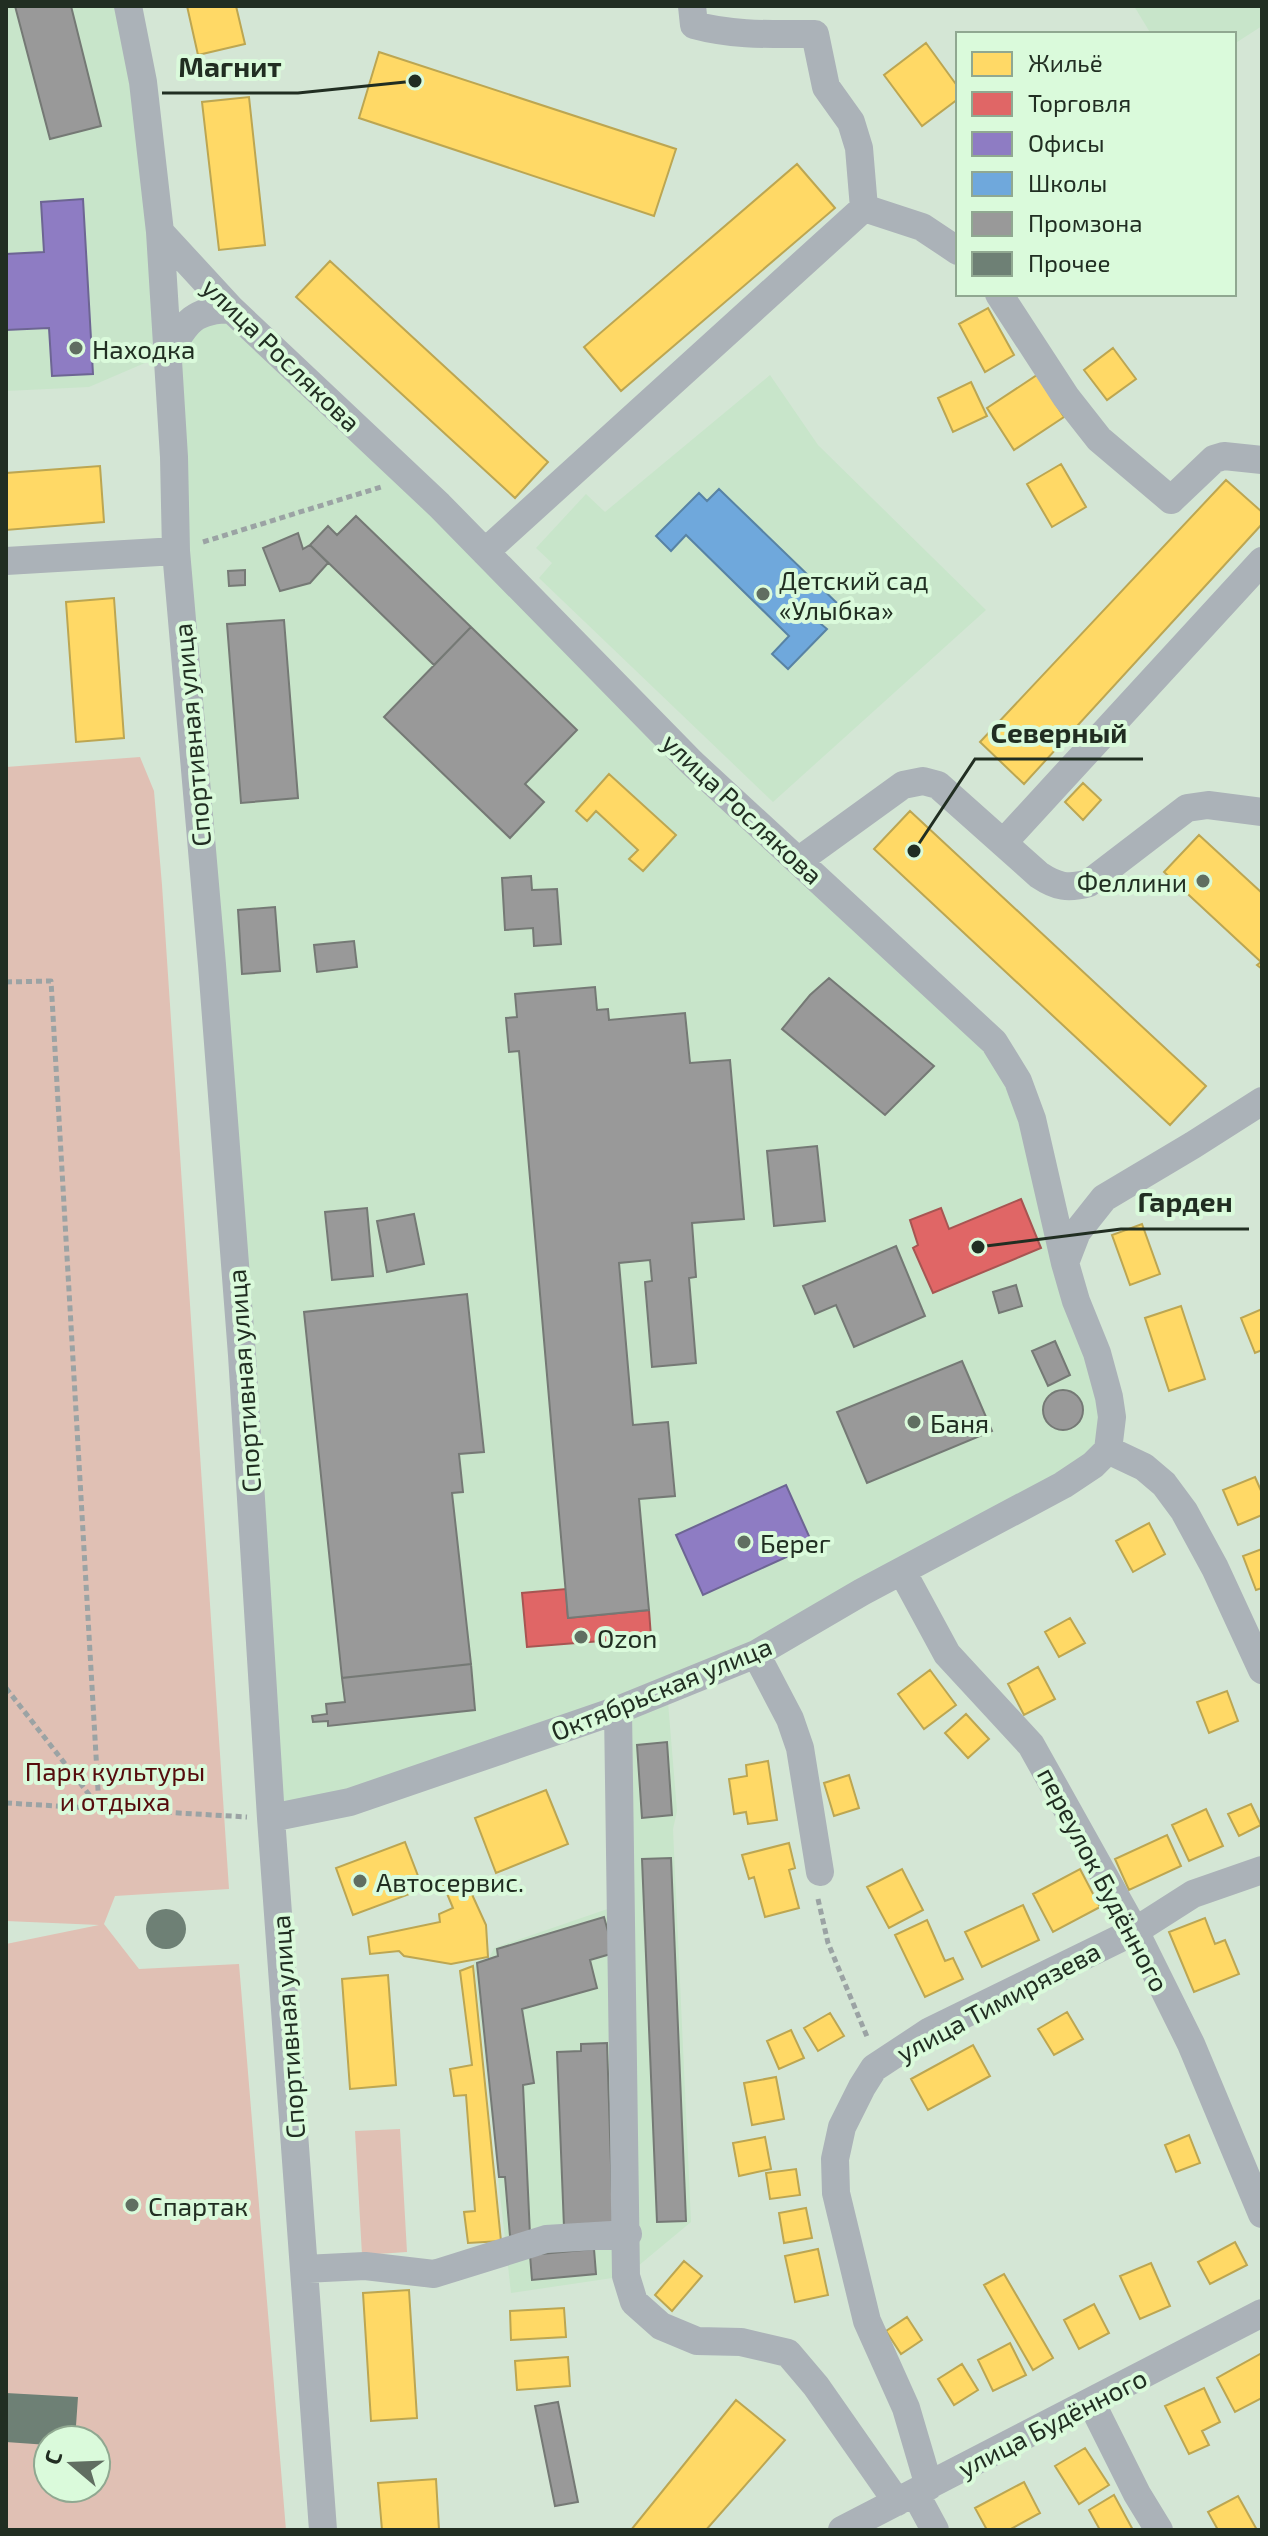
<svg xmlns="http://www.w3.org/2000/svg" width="1268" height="2536" viewBox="0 0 1268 2536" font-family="'Exo 2',sans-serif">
  <rect width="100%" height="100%" fill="#d4e6d5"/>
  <!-- built -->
  <path fill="#c8e5ca" d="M6 6H128L169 351 231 309 1018 1081 1108 1450 667 1690 677 1811 673 1829 691 2222 626 2276 511 2293 474 1962 489 1958 494 1948 622 1904 618 1710 271 1818 168 353 89 387 6 391Z
    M1134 6H1262V26L1234 44V34H1151Z
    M770 375 818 445 986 610 773 802 539 578 552 563 536 548 586 494 605 512Z"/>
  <!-- green -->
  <path fill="#e0c0b4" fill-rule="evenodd" d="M140 757 154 791 162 885 229 1889 115 1896 104 1924 139 1969 239 1964 286 2530H6V1944L99 1925 6 1921V767ZM48 2440H96V2488H48Z
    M400 2129 407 2252 362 2255 355 2131Z"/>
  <!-- homes -->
  <path fill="#ffd966" stroke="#bca652" stroke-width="2" d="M187 6H236L245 44 198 55Z
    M926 43 958 87V99L922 126 884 75Z
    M379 52 676 149 654 216 359 118Z
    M249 97 265 245 219 250 202 102Z
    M797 164 835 208 621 391 584 347Z
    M330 261 548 462 515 498 296 297Z
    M988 308 1014 355 985 372 959 324Z
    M1113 348 1136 379 1107 400 1084 370Z
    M1037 375 1064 417 1014 450 987 408Z
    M971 382 987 416 953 432 938 398Z
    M1061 464 1086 507 1052 527 1027 484Z
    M100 466 104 522 6 530V473Z
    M1226 480 1262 512V524L1024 784 980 742Z
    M114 598 124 738 76 742 66 602Z
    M609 774 676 835 643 871 629 859 638 850 596 811 587 821 576 811Z
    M1083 783 1101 800 1083 820 1065 802Z
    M910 811 1206 1086 1170 1125 874 849Z
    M1199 835 1262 893V969L1257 965 1261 962 1164 872Z
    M1142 1224 1160 1274 1130 1285 1112 1235Z
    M1181 1306 1205 1379 1169 1391 1145 1318Z
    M1262 1309V1350L1255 1353 1241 1318Z
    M1255 1477 1262 1493V1515L1238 1525 1223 1490Z
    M1149 1523 1165 1554 1133 1572 1116 1541Z
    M1262 1549V1588L1256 1590 1243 1556Z
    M1070 1618 1085 1643 1059 1657 1045 1632Z
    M1038 1667 1055 1699 1024 1715 1008 1684Z
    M930 1670 956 1705 924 1729 898 1694Z
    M1227 1691 1238 1721 1209 1733 1197 1702Z
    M966 1714 989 1739 968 1758 945 1733Z
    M768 1761 777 1820 748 1824 746 1812 734 1814 729 1779 747 1776 746 1765Z
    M849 1775 859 1808 834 1816 824 1783Z
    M546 1790 568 1844 496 1873 475 1818Z
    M1251 1804 1261 1825 1239 1836 1228 1814Z
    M1206 1809 1223 1846 1189 1861 1172 1825Z
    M1167 1835 1181 1866 1129 1890 1115 1859Z
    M405 1842 423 1889 353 1915 336 1868Z
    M789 1843 795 1868 789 1870 799 1908 765 1917 754 1877 749 1879 742 1855Z
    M902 1869 923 1910 889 1928 867 1887Z
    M1080 1869 1100 1907 1053 1932 1033 1894Z
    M464 1877 486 1925 488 1957 451 1964 404 1956 399 1951 370 1954 368 1937 440 1922 439 1914 453 1908 443 1884Z
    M1023 1905 1039 1940 982 1967 965 1932Z
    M1205 1918 1215 1944 1225 1940 1239 1974 1194 1992 1169 1932Z
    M927 1920 945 1961 953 1958 963 1979 925 1997 895 1935Z
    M473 1966 501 2241 468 2243 464 2212 475 2211 466 2095 454 2096 450 2069 472 2065 460 1971Z
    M388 1975 396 2085 350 2089 342 1979Z
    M1067 2012 1083 2039 1054 2055 1038 2029Z
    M830 2013 844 2036 818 2051 804 2028Z
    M791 2030 804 2058 779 2069 767 2041Z
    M973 2045 990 2076 928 2110 911 2079Z
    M776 2077 784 2119 752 2125 744 2083Z
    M1189 2135 1200 2163 1176 2172 1165 2145Z
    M765 2137 771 2169 739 2176 733 2143Z
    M796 2169 800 2195 770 2199 766 2173Z
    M806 2208 812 2238 784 2243 779 2213Z
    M1235 2242 1247 2265 1210 2284 1198 2262Z
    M818 2249 828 2295 795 2302 785 2256Z
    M684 2261 702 2276 672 2311 655 2295Z
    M1151 2263 1170 2306 1140 2319 1120 2276Z
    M1004 2274 1053 2358 1033 2370 984 2285Z
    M409 2290 417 2418 371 2421 363 2293Z
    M1094 2304 1109 2333 1079 2349 1064 2320Z
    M564 2308 566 2337 511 2340 510 2311Z
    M907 2317 922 2340 901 2354 886 2331Z
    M1010 2343 1026 2375 993 2391 978 2360Z
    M1262 2353V2398L1235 2412 1217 2378Z
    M568 2357 570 2386 517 2390 515 2361Z
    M962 2364 978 2390 954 2405 938 2379Z
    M1204 2388 1220 2422 1202 2431 1209 2445 1189 2454 1165 2406Z
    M736 2400 785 2440 706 2530H631Z
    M1085 2448 1109 2485 1079 2504 1055 2466Z
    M436 2479 439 2530H382L378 2483Z
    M1024 2482 1040 2513 1009 2530H987L975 2508Z
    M1114 2495 1133 2530H1100L1089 2510Z
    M1238 2496 1257 2530H1218L1208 2512Z"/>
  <!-- shops -->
  <path fill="#e06666" stroke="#a75552" stroke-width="2" d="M1021 1199 1041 1248 933 1293 913 1248 918 1245 910 1220 941 1208 949 1229Z
    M566 1589 568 1618 649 1610 651 1637 527 1647 522 1593Z"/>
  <!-- offices -->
  <path fill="#8e7cc3" stroke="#6d6593" stroke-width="2" d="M83 199 93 374 52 376 49 328 6 330V254L44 252 41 202Z
    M786 1485 813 1545 703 1595 676 1535Z"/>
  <!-- schools -->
  <path fill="#6fa8dc" stroke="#5883a4" stroke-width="2" d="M719 489 839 605 821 624 827 629 788 669 772 654 789 636 686 535 671 551 656 536 699 493 707 501Z"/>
  <!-- industry -->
  <path fill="#999" stroke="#757975" stroke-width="2" d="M15 6H71L101 126 50 139Z
    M356 516 471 627 434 665 310 545 328 526 337 535Z
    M298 533 303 549 310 545 328 563 310 583 280 591 263 548Z
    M245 570V585L229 586 228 571Z
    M284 620 298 798 241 803 227 624Z
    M471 627 577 730 525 784 544 802 510 838 384 717Z
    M531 876 532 890 557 889 561 944 534 946 533 928 505 930 502 878Z
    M275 907 280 971 242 974 238 910Z
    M354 941 357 967 317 972 314 945Z
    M829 978 934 1066 885 1115 782 1029 810 995Z
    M595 987 597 1010 608 1009 609 1020 685 1013 690 1063 730 1060 744 1219 692 1223 696 1277 689 1278 696 1363 652 1367 645 1282 652 1281 650 1260 619 1263 633 1425 668 1422 675 1496 639 1499 649 1610 568 1618 519 1051 509 1052 506 1018 517 1017 515 994Z
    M817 1146 825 1221 774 1226 767 1151Z
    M367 1208 373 1276 332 1280 325 1212Z
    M414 1214 424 1264 387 1272 377 1221Z
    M896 1246 925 1316 854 1347 836 1305 815 1314 803 1286Z
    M1016 1285 1022 1306 999 1313 993 1292Z
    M467 1294 484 1452 459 1454 463 1492 452 1493 471 1664 342 1678 304 1312Z
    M1055 1341 1070 1375 1048 1386 1032 1351Z
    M962 1361 992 1431 867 1483 837 1412Z
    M1043 1410a20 20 0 1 1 40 0a20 20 0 1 1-40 0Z
    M471 1664 475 1710 328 1726V1721L313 1722 312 1716 327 1714 326 1704 345 1702 342 1678Z
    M667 1742 672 1815 642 1818 637 1745Z
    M671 1858 686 2221 657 2222 642 1859Z
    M604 1917 614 1953 590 1960 597 1988 522 2009 534 2083 523 2085 530 2235 510 2236 505 2177H499L477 1963 498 1956 497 1949Z
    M607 2043 613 2225 564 2227 557 2052 581 2051V2044Z
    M594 2249 596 2274 532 2280 530 2255Z
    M558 2402 578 2502 555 2506 535 2406Z"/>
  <!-- building -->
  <path fill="#6e8075" d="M146 1929a20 20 0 1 1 40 0a20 20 0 1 1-40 0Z
    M6 2393 78 2397 75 2440H48V2445L6 2442Z"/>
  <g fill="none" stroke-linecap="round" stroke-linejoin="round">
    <!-- path -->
    <path stroke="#9ba3a4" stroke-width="5" stroke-dasharray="6 4" stroke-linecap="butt" d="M203 542 381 487
      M6 982 51 981 99 1807
      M6 1688 98 1806
      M6 1803 247 1817
      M818 1899 828 1943 868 2039"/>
    <!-- minor -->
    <path stroke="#abb2b8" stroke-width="28" d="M128 6 143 82 160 232 174 457 176 551 212 965 242 1355 271 1818 323 2530
      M692 6 694 25C734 36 774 34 815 34L826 87 851 122 859 148 864 208 922 227 958 251
      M160 232 231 309 439 505 692 763 994 1042 1018 1081 1032 1119 1065 1263 1076 1301 1097 1353 1109 1397 1112 1417 1108 1450
      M999 294 1066 397 1099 439 1171 500 1214 459 1224 456 1262 460
      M169 353C186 321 194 310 231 309
      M485 552 864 208
      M6 561 176 551
      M1003 843 1262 561
      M798 861 903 785 923 781 938 785 1039 875C1057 887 1068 889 1089 883L1187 808 1208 805 1262 812
      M1065 1263 1077 1232 1104 1198 1193 1145 1262 1101
      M1108 1450 1144 1467 1164 1484 1184 1511 1215 1568 1262 1670
      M902 1571 947 1654 1031 1745 1135 1931 1191 2044 1262 2214
      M756 1654 790 1719 800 1748 820 1872
      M618 1710 626 2276 634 2302 661 2326 697 2341 741 2342 788 2353 816 2386 897 2502
      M271 1818 350 1802 618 1710 756 1654 862 1592 1063 1485 1093 1465 1108 1450
      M304 2269 365 2266 434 2274 546 2239 628 2234
      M1091 2402 1137 2494 1159 2530
      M929 2486 906 2408 867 2321 836 2193 835 2159 842 2127 862 2087 874 2068 930 2031 1135 1931 1193 1894 1262 1870
      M915 2493 935 2530
      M842 2530 1262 2313"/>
  </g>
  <!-- markers -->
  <g fill="#606e61" stroke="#dafadb" stroke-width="3">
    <circle cx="76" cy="348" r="8"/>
    <circle cx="763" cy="594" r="8"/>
    <circle cx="1203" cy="881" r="8"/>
    <circle cx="914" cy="1422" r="8"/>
    <circle cx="744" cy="1542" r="8"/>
    <circle cx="581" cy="1637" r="8"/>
    <circle cx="360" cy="1881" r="8"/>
    <circle cx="132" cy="2205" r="8"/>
  </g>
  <g text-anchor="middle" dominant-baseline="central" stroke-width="8" stroke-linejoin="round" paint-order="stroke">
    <!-- poi labels -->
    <g font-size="26" fill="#212e22" stroke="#dafadb" text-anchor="start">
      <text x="92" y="348">Находка</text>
      <text x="779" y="579">Детский сад<tspan x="779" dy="30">«Улыбка»</tspan></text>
      <text x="1187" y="881" text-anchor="end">Феллини</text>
      <text x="930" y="1422">Баня</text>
      <text x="760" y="1542">Берег</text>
      <text x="597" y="1637">Ozon</text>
      <text x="376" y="1881">Автосервис.</text>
      <text x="148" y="2205">Спартак</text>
    </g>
    <!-- street labels -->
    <g font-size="26" fill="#212e22" stroke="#dafadb">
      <text transform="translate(282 354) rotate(44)">улица Рослякова</text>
      <text transform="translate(191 735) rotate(-95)">Спортивная улица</text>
      <text transform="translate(743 808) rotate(43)">улица Рослякова</text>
      <text transform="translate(243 1381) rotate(-94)">Спортивная улица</text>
      <text transform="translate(661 1688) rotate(-22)">Октябрьская улица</text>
      <text transform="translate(1104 1879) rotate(62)">переулок Будённого</text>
      <text transform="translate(998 2001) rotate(-28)">улица Тимирязева</text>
      <text transform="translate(287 2027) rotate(-94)">Спортивная улица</text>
      <text transform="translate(1052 2422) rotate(-27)">улица Будённого</text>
    </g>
    <!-- park labels -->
    <g font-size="26" fill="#560c0d" stroke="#dafadb">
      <text x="115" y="1770">Парк культуры<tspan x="115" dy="30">и отдыха</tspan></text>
    </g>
  </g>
  <!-- callouts -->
  <path fill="none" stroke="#212e22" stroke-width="3" d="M415 81L298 93H162M914 851L975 759H1143M978 1247L1121 1229H1249"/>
  <g fill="#212e22" stroke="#dafadb" stroke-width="3">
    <circle cx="415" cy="81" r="8"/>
    <circle cx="914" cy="851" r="8"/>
    <circle cx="978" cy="1247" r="8"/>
  </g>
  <g font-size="28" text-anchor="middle" font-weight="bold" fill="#212e22" stroke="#dafadb" stroke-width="8" stroke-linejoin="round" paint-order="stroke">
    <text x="230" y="77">Магнит</text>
    <text x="1059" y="743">Северный</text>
    <text x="1185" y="1212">Гарден</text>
  </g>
  <!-- border -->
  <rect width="1268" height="2536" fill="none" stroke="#212e22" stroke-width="16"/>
  <!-- legend -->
  <rect x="956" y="32" width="280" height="264" fill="#dafadb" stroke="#90a891" stroke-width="2"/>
  <rect x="972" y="52" width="40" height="24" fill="#ffd966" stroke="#90a891" stroke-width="2"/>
  <text x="1028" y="72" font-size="24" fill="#212e22">Жильё</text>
  <rect x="972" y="92" width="40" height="24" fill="#e06666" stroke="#90a891" stroke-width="2"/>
  <text x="1028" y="112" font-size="24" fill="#212e22">Торговля</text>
  <rect x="972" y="132" width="40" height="24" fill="#8e7cc3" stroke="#90a891" stroke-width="2"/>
  <text x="1028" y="152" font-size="24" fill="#212e22">Офисы</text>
  <rect x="972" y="172" width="40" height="24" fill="#6fa8dc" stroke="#90a891" stroke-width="2"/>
  <text x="1028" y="192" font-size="24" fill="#212e22">Школы</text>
  <rect x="972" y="212" width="40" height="24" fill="#999999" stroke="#90a891" stroke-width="2"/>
  <text x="1028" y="232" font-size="24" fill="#212e22">Промзона</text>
  <rect x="972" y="252" width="40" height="24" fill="#6e8075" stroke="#90a891" stroke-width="2"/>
  <text x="1028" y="272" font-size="24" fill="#212e22">Прочее</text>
  <!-- north arrow -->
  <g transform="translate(72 2464) rotate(289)"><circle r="38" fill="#dafadb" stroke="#90a891" stroke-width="2"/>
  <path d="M0-6L14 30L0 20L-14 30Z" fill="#606e61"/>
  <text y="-12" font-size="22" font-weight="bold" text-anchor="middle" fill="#212e22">С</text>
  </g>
</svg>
